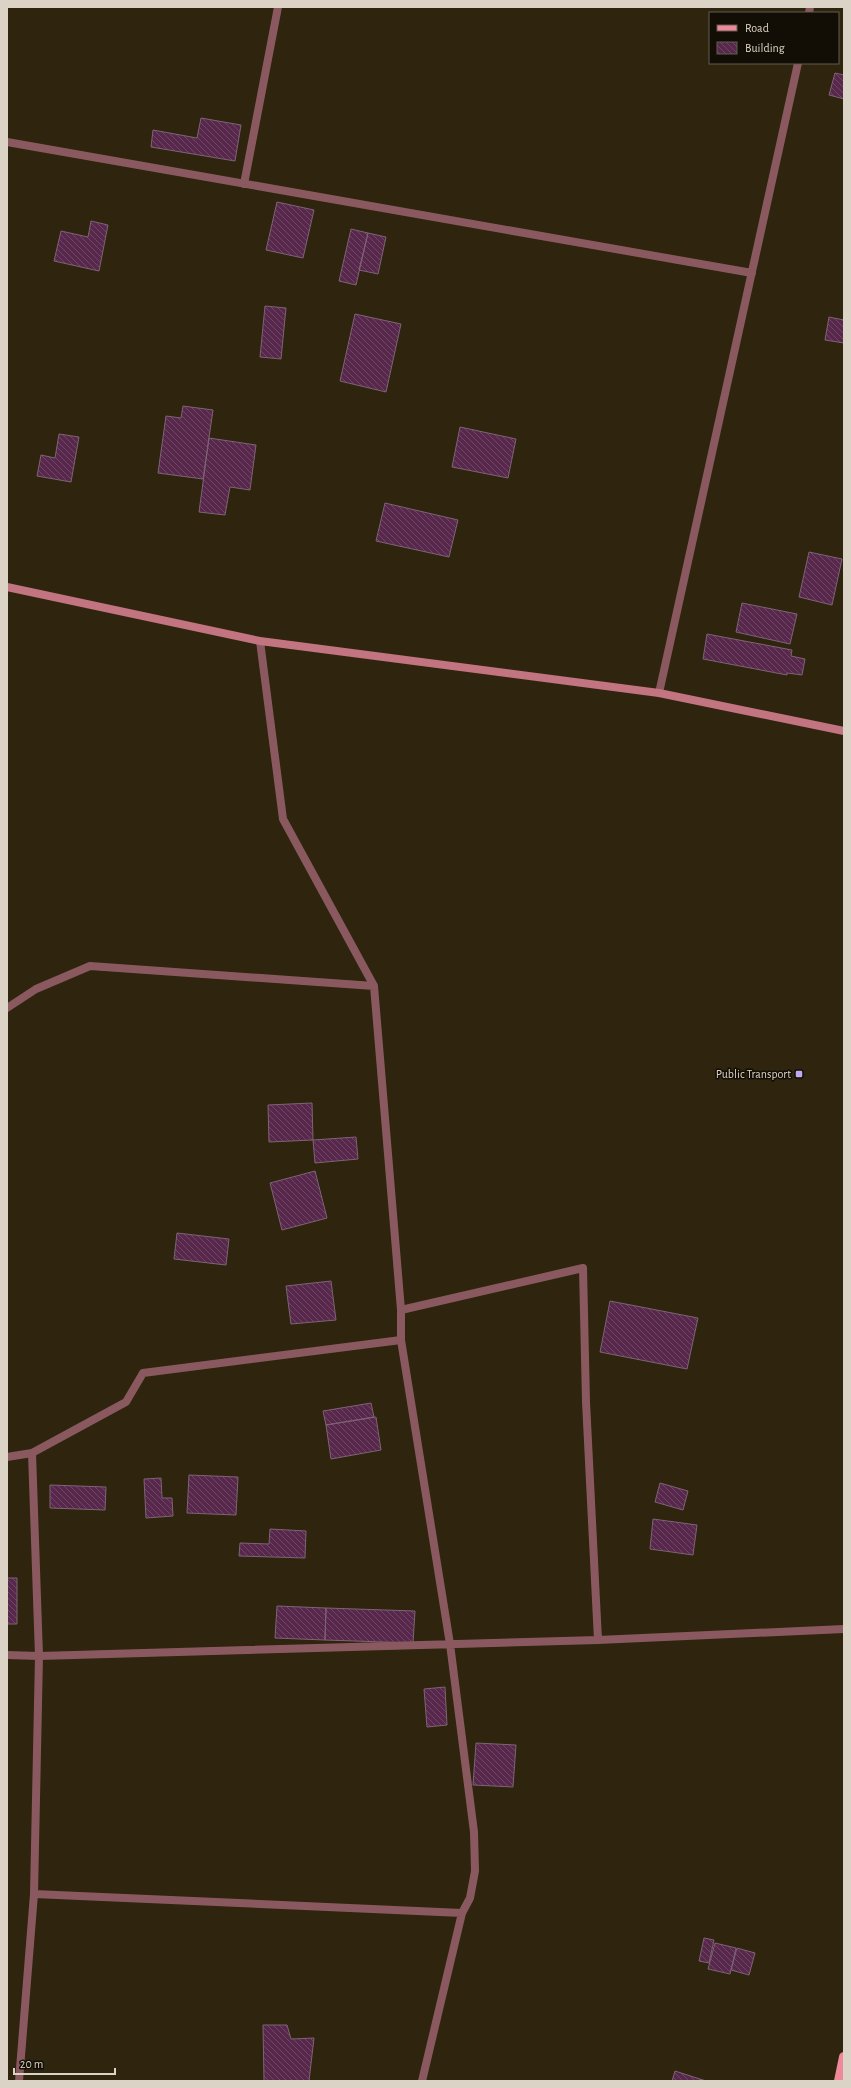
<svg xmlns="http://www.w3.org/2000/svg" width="851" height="2088" viewBox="0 0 851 2088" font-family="'Alegreya Sans',sans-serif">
  <defs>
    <pattern id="building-back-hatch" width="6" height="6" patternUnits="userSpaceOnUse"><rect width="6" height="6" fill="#57284b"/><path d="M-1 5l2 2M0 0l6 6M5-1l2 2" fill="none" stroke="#6f4663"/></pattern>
  </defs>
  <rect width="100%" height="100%" fill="#2f240d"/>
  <!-- building -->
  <path fill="url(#building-back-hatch)" stroke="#7d6475" d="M835 73 844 75V99L829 95Z
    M201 118 241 125 235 161 151 147 153 130 197 138Z
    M277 202 314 210 303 258 266 250Z
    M91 221 108 225 99 271 54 261 61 231 88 237Z
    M351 229 368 233 356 285 339 281Z
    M368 233 386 237 378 274 359 270Z
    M265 306 286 308 281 359 260 357Z
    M355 314 401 324 386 392 340 381Z
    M829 317 844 320V343L825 340Z
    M183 406 213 410 203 479 158 473 166 416 181 418Z
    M460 427 516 439 508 478 452 467Z
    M59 434 79 437 71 482 37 476 41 455 55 458Z
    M209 438 256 445 250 490 230 487 225 515 199 512Z
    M385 503 458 520 449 557 376 541Z
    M809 552 842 559 832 605 799 597Z
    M742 603 797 614 790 644 736 632Z
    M707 634 792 650 791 656 805 659 802 675 787 673V675L703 659Z
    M312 1103 313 1140 269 1142 268 1105Z
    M356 1137 358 1159 315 1163 313 1140Z
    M315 1171 327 1218 282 1230 270 1183Z
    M177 1233 229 1239 226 1265 174 1259Z
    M331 1281 336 1320 291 1324 286 1286Z
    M610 1301 698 1318 687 1369 600 1352Z
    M371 1403 374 1417 326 1425 323 1411Z
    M376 1417 381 1450 331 1459 326 1425Z
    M189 1475 238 1477 236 1515 187 1513Z
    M161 1478 162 1498H172L173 1516 146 1518 144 1479Z
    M660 1483 688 1491 683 1510 655 1502Z
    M50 1485 106 1487 105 1510 50 1508Z
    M653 1519 697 1525 693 1555 650 1549Z
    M270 1529 306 1531 305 1558 239 1556 240 1543 269 1544Z
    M7 1578H17V1624H7Z
    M277 1606 326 1608 325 1640 275 1638Z
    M326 1608 415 1611 413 1643 325 1640Z
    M445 1687 447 1725 427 1727 424 1689Z
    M476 1743 516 1745 513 1787 473 1785Z
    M704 1938 714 1940 709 1963 699 1961Z
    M715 1943 736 1948 730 1974 708 1969Z
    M737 1948 755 1953 749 1975 731 1970Z
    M263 2025H287L291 2039 314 2038 309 2081H264Z
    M675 2071 706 2081H672Z"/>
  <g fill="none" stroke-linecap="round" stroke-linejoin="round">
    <!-- street -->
    <path stroke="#8a5960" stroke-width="8" d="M809 13 810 7
      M7 142 752 273
      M244 184 278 7
      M260 641 283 819 374 986 401 1310V1340L450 1644 474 1832 475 1871 470 1898 462 1913 422 2081
      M659 693 798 63
      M7 1008 36 989 90 966 374 986
      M401 1310 583 1268 586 1402 598 1640
      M7 1457 32 1453 126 1402 143 1373 401 1340
      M7 1655 39 1656 598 1640 844 1629
      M34 1894 462 1913
      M19 2081 34 1894 39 1656 32 1453"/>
    <!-- secondary -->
    <path stroke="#c27481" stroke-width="8" d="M7 587 260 641 659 693 844 731"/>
    <!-- primary -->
    <path stroke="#ee899a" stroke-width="10" d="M839 2081 844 2057"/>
  </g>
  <!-- markers -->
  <rect fill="#bea9f4" stroke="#130e05" stroke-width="1.5" x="795" y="1070" width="8" height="8" rx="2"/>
  <g text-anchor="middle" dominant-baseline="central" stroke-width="3" stroke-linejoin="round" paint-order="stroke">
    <!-- poi labels -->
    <g font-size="12" fill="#dbd4c6" stroke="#130e05" text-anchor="end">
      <text x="791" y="1074">Public Transport</text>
    </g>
  </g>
  <!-- border -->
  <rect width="851" height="2088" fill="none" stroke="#dbd4c6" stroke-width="16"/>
  <!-- legend -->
  <rect x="709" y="12" width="130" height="52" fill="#130e05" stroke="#635d52"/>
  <rect x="717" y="25" width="20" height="6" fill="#ee899a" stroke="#635d52"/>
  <text x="745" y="32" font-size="12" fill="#dbd4c6">Road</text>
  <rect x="717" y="42" width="20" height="12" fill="url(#building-back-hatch)" stroke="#635d52"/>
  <text x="745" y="52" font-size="12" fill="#dbd4c6">Building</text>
  <!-- scale -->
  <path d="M14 2068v6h101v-6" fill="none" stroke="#dbd4c6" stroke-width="2"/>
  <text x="20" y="2068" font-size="12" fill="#dbd4c6" stroke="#130e05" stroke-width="3" paint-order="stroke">20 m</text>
</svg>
